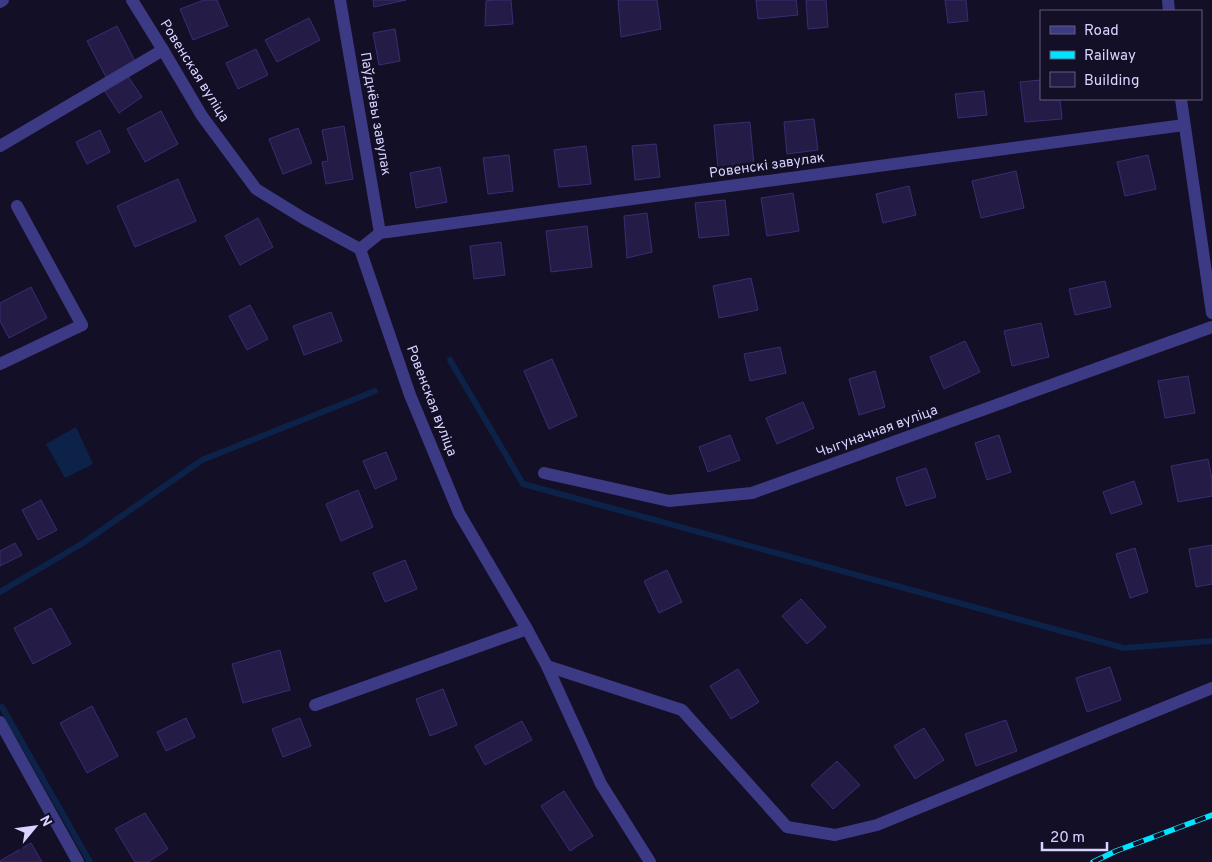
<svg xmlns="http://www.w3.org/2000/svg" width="1212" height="862" viewBox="0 0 1212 862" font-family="Overpass,sans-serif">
  <rect width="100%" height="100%" fill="#130f26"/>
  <!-- water -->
  <path fill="#0c2248" d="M76 427 93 464 65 478 46 444Z"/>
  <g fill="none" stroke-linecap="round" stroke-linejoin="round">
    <!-- stream -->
    <path stroke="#0c2248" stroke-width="6" d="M450 360 523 484 1124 648 1212 641
      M0 592 83 543 202 460 375 391
      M2 707 90 862"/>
  </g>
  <!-- building -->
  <path fill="#241b47" stroke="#3b2d73" d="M204 0H217L228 26 193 40 180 9Z
    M373 0H406L374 7Z
    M493 0H511L513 24 485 26 486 1Z
    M618 0H657L661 29 621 37Z
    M756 0H796L798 15 758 19Z
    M806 0H826L828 27 808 29Z
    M945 0H966L968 21 948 23Z
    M309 18 320 40 277 62 265 40Z
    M117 26 135 61 106 77 87 41Z
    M395 29 400 61 379 65 373 33Z
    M256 49 268 75 238 89 226 63Z
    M127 75 142 97 119 113 104 90Z
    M1041 80V99H1060L1062 119 1025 122 1020 82Z
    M984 91 987 115 958 118 955 94Z
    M161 111 178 144 145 162 127 129Z
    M814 119 818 150 787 154 784 122Z
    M750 122 754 166 718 169 714 125Z
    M344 126 353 179 326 184 322 162 328 161 322 130Z
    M298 128 312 163 283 174 269 139Z
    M100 130 110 152 87 164 76 142Z
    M656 144 660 177 635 180 632 146Z
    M586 146 591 184 559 187 554 150Z
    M509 155 513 191 488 194 483 158Z
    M1148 155 1156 189 1125 196 1117 162Z
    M440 167 447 202 416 208 410 173Z
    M1016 171 1024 208 981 218 972 181Z
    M178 179 196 221 135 247 117 206Z
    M909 186 916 215 883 223 876 194Z
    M793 193 799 231 767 236 761 198Z
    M725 200 729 235 699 238 695 203Z
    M647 213 652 252 627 258 624 216Z
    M258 218 273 247 240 265 225 236Z
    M587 226 592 267 551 272 546 231Z
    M501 242 505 275 474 279 470 246Z
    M751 278 758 310 719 318 713 286Z
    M1105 281 1111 307 1075 315 1069 289Z
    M31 287 47 318 9 338 0 321V303Z
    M250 305 268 339 247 350 229 316Z
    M331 312 342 341 304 355 293 326Z
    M1041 323 1049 357 1012 366 1004 331Z
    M965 341 980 372 944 389 930 357Z
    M780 347 786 373 750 381 744 354Z
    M552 359 577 416 549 429 524 371Z
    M875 371 885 407 859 415 849 379Z
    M1188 376 1195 413 1165 418 1158 381Z
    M803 402 814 428 777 444 766 418Z
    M730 435 740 460 708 472 699 447Z
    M999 435 1011 472 987 480 975 443Z
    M386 452 397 479 375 489 363 461Z
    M1208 459 1212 480V496L1178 502 1171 466Z
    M926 468 936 497 906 506 896 478Z
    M1134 481 1142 504 1111 514 1103 492Z
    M358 490 373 527 341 541 326 504Z
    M41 500 57 530 38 540 22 510Z
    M15 543 22 555 0 566V551Z
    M1212 545V584L1196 587 1189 549Z
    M1135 548 1148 592 1130 598 1116 554Z
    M405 560 417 589 385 602 373 573Z
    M667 570 682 602 659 613 644 581Z
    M801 599 826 627 807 644 782 616Z
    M51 608 71 644 33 664 14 628Z
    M280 650 290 690 243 703 232 664Z
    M1110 667 1121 700 1087 712 1076 678Z
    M738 669 759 702 731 719 710 686Z
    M443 689 457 725 430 736 416 699Z
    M92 706 118 756 87 773 60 723Z
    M186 718 195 737 166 751 157 732Z
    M300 718 311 746 283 757 272 729Z
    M1006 720 1017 751 976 766 965 734Z
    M522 721 532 740 485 765 475 746Z
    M924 728 944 760 915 779 894 746Z
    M837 761 860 785 833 809 811 785Z
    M564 791 593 836 570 851 541 806Z
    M145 813 168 849 148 862H135L115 829Z
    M31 843 42 862H0V861Z"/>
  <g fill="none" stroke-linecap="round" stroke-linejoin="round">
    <!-- service -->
    <path stroke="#3d3a85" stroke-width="12" d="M0 2 3 0
      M0 146 163 50
      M17 206 82 325
      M544 473 669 501 752 493 1212 327
      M547 666 682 710 787 827 835 835 877 825 1212 688
      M315 705 527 629"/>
    <!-- minor -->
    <path stroke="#3d3a85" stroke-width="12" d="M132 0 163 50 202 116 256 189 303 218 360 249 410 395 459 513 527 629 547 666 601 784 650 862
      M340 0 380 233
      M360 249 380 233 1184 125
      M1210 300 1212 313
      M0 364 82 325
      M0 722 78 862"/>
    <!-- tertiary -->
    <path stroke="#3d3a85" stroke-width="12" d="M1168 0 1169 11
      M1181 99 1210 300 1212 299"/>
    <defs>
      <path id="rail" d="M1093 862 1116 851 1212 815"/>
    </defs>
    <!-- rail casing -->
    <use href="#rail" stroke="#00e5ff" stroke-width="5.5"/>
    <!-- rail -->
    <use href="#rail" stroke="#130f26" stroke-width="4" stroke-dasharray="11" stroke-linecap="butt"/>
  </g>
  <g text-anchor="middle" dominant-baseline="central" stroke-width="5" stroke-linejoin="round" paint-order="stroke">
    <!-- street labels -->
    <g font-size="14" fill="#d9d4ff" stroke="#130f26">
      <text transform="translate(194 71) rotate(58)">Ровенская вуліца</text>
      <text transform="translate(375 114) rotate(80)">Паўднёвы завулак</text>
      <text transform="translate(767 166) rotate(-8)">Ровенскі завулак</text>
      <text transform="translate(431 401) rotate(69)">Ровенская вуліца</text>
      <text transform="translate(877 432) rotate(-20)">Чыгуначная вуліца</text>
    </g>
  </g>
  <!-- legend -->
  <rect x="1040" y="10" width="162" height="90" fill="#130f26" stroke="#625e7d"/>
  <rect x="1050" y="26" width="25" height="8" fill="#3d3a85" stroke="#625e7d"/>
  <text x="1084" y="35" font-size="15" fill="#d9d4ff">Road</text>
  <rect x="1050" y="51" width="25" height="8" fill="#00e5ff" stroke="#625e7d"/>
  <text x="1084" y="60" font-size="15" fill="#d9d4ff">Railway</text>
  <rect x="1050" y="72" width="25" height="15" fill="#241b47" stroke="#625e7d"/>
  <text x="1084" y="85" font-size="15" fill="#d9d4ff">Building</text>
  <!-- north arrow -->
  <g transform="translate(35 827) rotate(61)" stroke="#130f26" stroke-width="4" paint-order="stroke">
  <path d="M0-4L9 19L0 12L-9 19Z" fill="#d9d4ff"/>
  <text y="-8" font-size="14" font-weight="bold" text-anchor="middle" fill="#d9d4ff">N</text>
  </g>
  <!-- scale -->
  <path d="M1042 842v8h65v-8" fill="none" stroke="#d9d4ff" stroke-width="2.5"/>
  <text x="1050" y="842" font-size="15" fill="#d9d4ff" stroke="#130f26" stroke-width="4" paint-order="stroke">20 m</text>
</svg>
